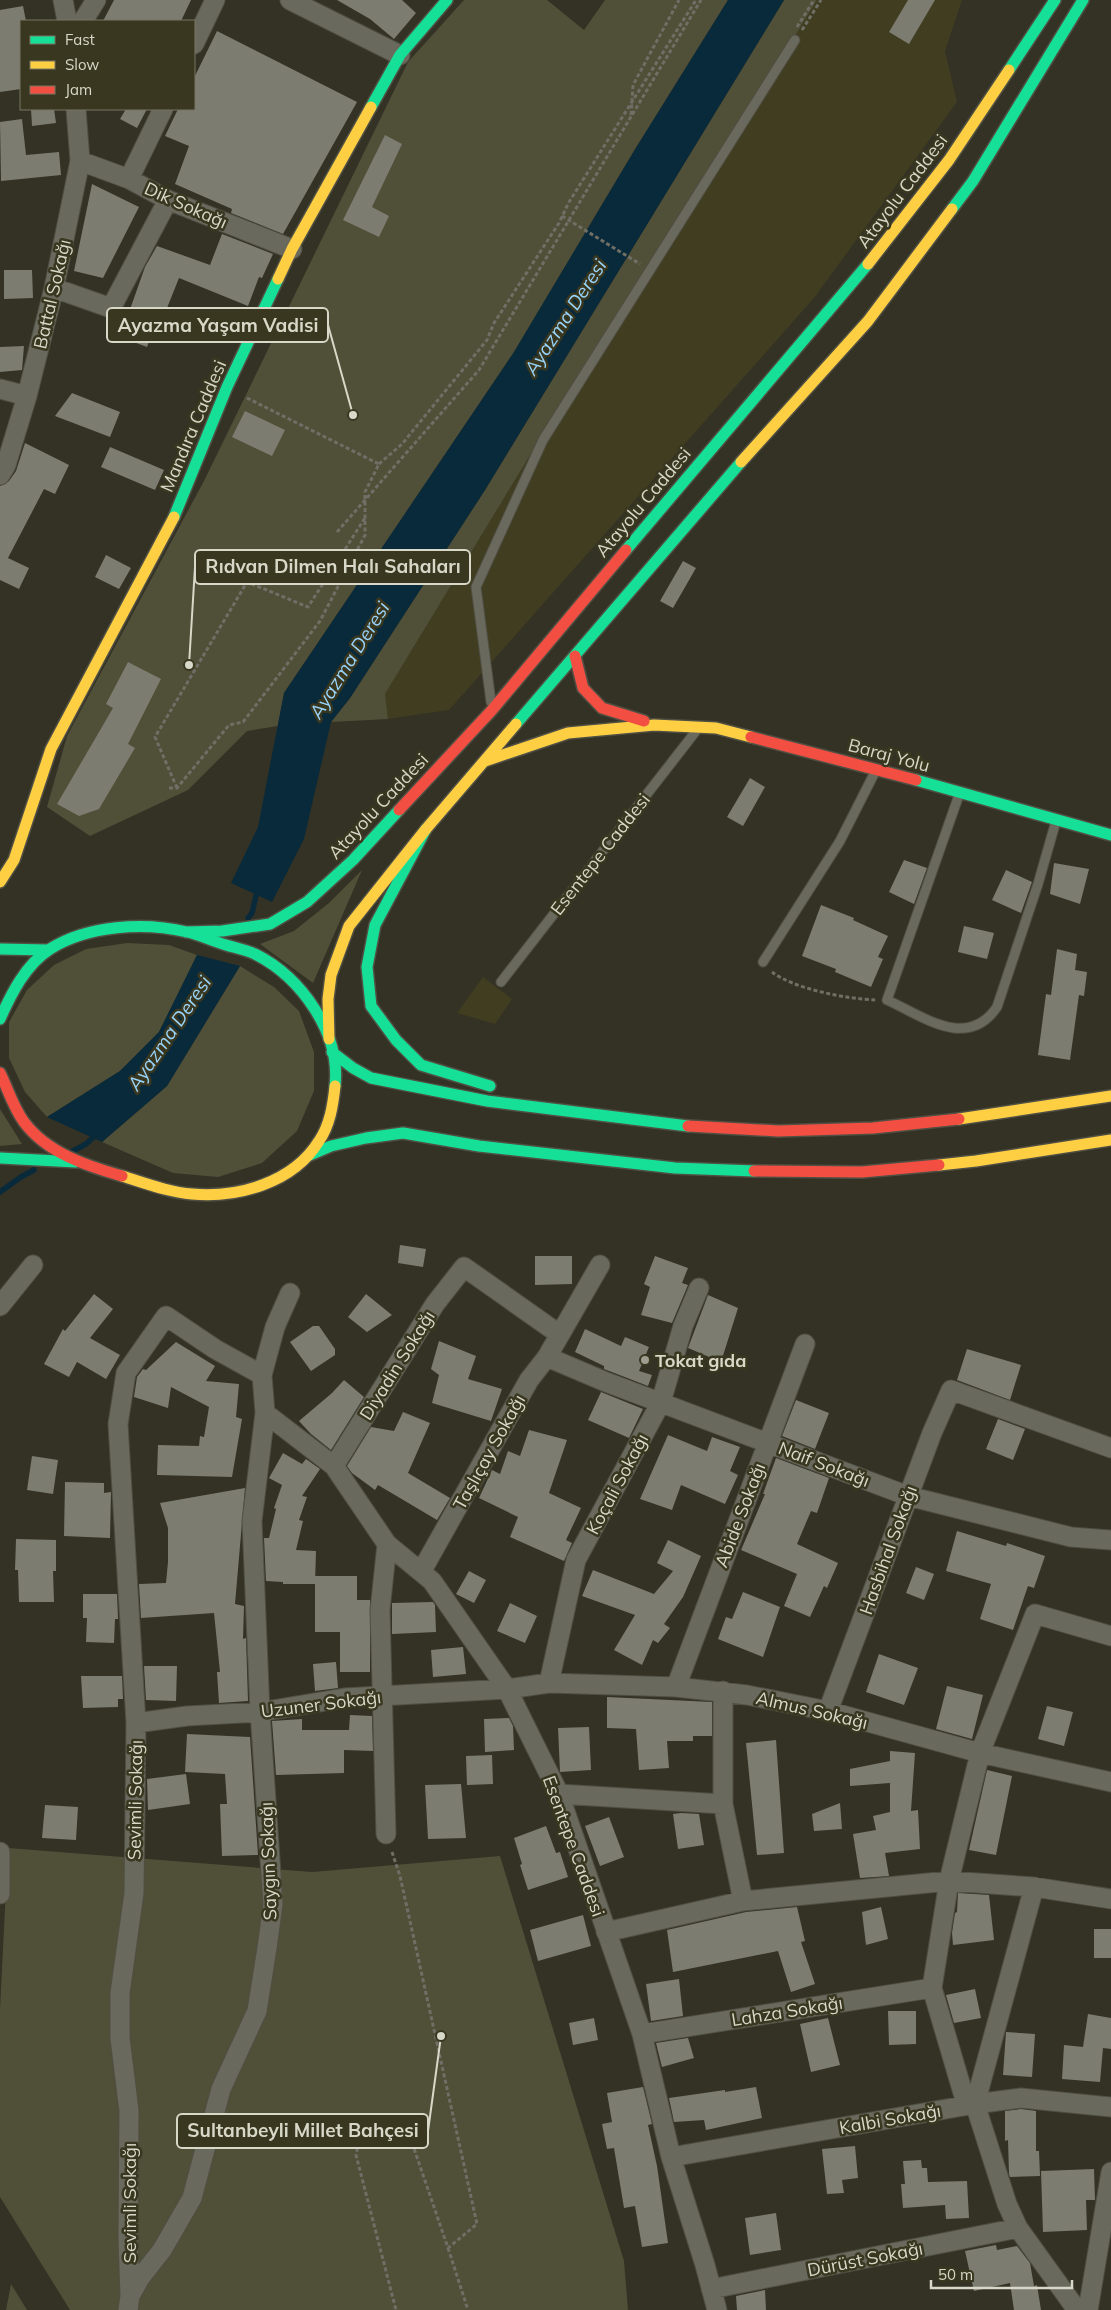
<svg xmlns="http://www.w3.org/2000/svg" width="1111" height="2310" viewBox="0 0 1111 2310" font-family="Mulish,sans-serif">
  <rect width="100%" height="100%" fill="#333225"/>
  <!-- built -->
  <path fill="#403d20" d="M817 0H962L945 51 957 102 814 298 449 710 388 719 384 695 529 457 737 130Z
    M483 977 512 999 495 1024 457 1013Z"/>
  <!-- green -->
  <path fill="#504f38" d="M464 0H547L584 30 605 0H728L634 151 514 352 284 693 278 726 247 731 188 790 90 836 47 807 67 736 205 479 408 62Z
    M784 0H817L737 130 529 457 385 694 388 719 331 722 350 698 485 490Z
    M362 870 313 983 260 944 294 931 329 903Z
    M127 943 169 945 197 955 159 1032 120 1071 47 1117 25 1092 9 1058V1022L27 990 54 965 86 949Z
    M240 966 274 987 299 1011 314 1052V1091L297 1131 262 1163 218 1177 173 1173 102 1142 167 1086Z
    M0 1109 22 1144 0 1146Z
    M8 1848 312 1872 500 1856 624 2261 628 2310H70L0 2197V2009Z
    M11 2284 27 2310H6Z"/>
  <!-- water -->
  <path fill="#092a3b" d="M728 0H784L485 490 350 698 331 722 304 839 272 902 231 883 258 827 284 693 514 352 634 151Z
    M197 955 240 966 167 1086 102 1142 47 1117 120 1071 159 1032Z"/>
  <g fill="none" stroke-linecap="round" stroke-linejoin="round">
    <!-- stream -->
    <path stroke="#092a3b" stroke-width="5.5" d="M248 918 252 913 258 887
      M73 1151 86 1144 98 1133
      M0 1192 21 1177 34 1170"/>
  </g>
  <!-- building -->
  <path fill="#7d7c71" d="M114 0H191L181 21H103Z
    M337 0H402L416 13 394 39 370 19Z
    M908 0H935L909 44 889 32Z
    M23 6 26 21H21V89L0 92V10Z
    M217 31 357 102 283 234 231 213 232 209 175 184 189 146 165 136 178 109H194V78Z
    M31 109H54L56 123 32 126Z
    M126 109H147L137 128 120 119Z
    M22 119 26 155 59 152 61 175 1 181 0 122Z
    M385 135 402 144 372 207 389 216 379 237 343 220Z
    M92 184 139 207 103 278 74 271Z
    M222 234 273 254 262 278 259 277 248 306 179 278 165 313 160 311 147 347 115 335 124 313 128 315 145 267 157 246 210 265Z
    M4 270H32L33 298 4 299Z
    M24 346 22 370 0 372V347Z
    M72 393 120 412 110 437 55 416Z
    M245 411 285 430 272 456 232 437Z
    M25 443 69 465 55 494 44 489 8 558 29 568 19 589 0 580V486L9 481 16 471Z
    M110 447 164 470 155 490 101 467Z
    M106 555 131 568 119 589 95 577Z
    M683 561 696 568 673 608 660 601Z
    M128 662 161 679 128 744 135 748 99 809 79 816 57 804 113 708 106 704Z
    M750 778 765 787 743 826 727 817Z
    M904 860 927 868 914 904 889 892Z
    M1054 863 1089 869 1080 904 1050 894Z
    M1006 870 1032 882 1021 913 992 900Z
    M821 905 854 918 853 920 888 936 878 957 883 959 871 987 835 972 836 969 802 956Z
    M964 926 994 933 987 959 958 952Z
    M1057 949 1077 954 1075 970 1087 972 1084 996 1079 995 1070 1060 1038 1055 1046 994 1051 995Z
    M400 1245 426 1249 423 1267 398 1263Z
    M535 1256H572V1284L535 1285Z
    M655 1256 688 1268 682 1283 688 1285 672 1323 641 1315 650 1287 644 1284Z
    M94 1294 113 1309 90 1338 120 1355 106 1379 77 1362 69 1377 44 1364 63 1329 65 1331Z
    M366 1294 392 1315 367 1332 348 1317Z
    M708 1295 738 1308 721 1362 688 1348Z
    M313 1326H319L335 1349V1355L311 1371 290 1342Z
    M585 1329 621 1346 625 1337 649 1347 639 1371 652 1375 648 1386 604 1369V1366L575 1352Z
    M439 1341 476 1356 468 1379 502 1389 491 1421 432 1403 439 1375 431 1369Z
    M176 1342 215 1366 206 1381 239 1384 236 1417 242 1419 232 1477 157 1475 158 1445 199 1446 200 1436 204 1437 209 1407 171 1387 168 1408 134 1397 137 1377 143 1369 146 1370Z
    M967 1349 1021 1365 1010 1400 957 1380Z
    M344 1380 364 1397 331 1450 311 1434 299 1421 332 1393Z
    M601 1392 643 1409 629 1438 588 1420Z
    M796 1400 829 1413 815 1449 782 1436Z
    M403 1412 430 1423 408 1473 450 1498 437 1520 378 1485 375 1490 352 1473 347 1466 371 1427 394 1431Z
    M998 1419 1025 1429 1013 1460 986 1449Z
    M529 1430 567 1440 549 1493 581 1508 566 1540 572 1543 564 1561 510 1537 518 1517 479 1498 492 1470 500 1474 508 1451 520 1456Z
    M668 1435 707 1451 712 1437 740 1447 730 1471 738 1475 725 1504 681 1485 672 1510 640 1499Z
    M283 1453 302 1464 306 1459 320 1469 302 1496 307 1497 299 1520 303 1521 296 1550 316 1551 315 1584H283V1582L266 1581 264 1538H269L276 1509 274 1508 282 1485 269 1478Z
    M32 1456 58 1460 53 1494 27 1490Z
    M776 1458 829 1478 817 1513 811 1511 797 1544 838 1563 827 1588 824 1586 810 1617 784 1606 797 1574 741 1550 765 1494H763Z
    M65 1482 104 1483V1493L111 1492 110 1538 64 1536Z
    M245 1488 235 1604 244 1606 243 1639 246 1638 248 1701 219 1703 217 1672H220L214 1613 141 1618 139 1584 166 1583 168 1562V1528L160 1503Z
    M957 1531 1006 1546 1007 1543 1045 1556 1034 1588 1028 1586 1013 1630 980 1619 991 1584 946 1571Z
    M16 1539 56 1540V1571H53L54 1602H19L18 1570H15Z
    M668 1540 701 1556 683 1597 664 1624 670 1628 658 1643 653 1640 642 1665 614 1650 635 1615 582 1596 593 1570 654 1594 673 1571 657 1563Z
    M916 1567 934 1574 924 1600 906 1593Z
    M469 1571 486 1580 474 1603 456 1594Z
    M315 1576H357V1600H370V1672H340V1632H315Z
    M743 1592 780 1607 763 1657 718 1639 726 1617 732 1619Z
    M83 1594H117L118 1619H115L114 1643 86 1642 87 1618H83Z
    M433 1602 435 1605 436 1632 392 1634V1603Z
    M510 1603 537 1616 525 1643 497 1631Z
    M463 1647 466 1674 433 1677 431 1650Z
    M879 1654 918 1668 904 1705 866 1692Z
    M336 1662 338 1688 315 1691 313 1664Z
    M144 1666H177L176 1701 146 1700Z
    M81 1676H122L123 1699H118V1707L83 1708Z
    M947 1686 983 1695 972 1739 936 1729Z
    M607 1697 712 1702V1736H693V1741H667L669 1768 639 1770 636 1729 607 1728Z
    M1047 1706 1073 1712 1064 1746 1038 1739Z
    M350 1715 372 1716 373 1751 344 1750V1773L276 1775 272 1721 302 1719V1730H349Z
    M509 1718 513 1726 514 1750 485 1752 484 1719Z
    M589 1727 591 1770 560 1772 558 1728Z
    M187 1734 250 1737 258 1855 222 1856 220 1804H227L225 1774 185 1772Z
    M776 1740 784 1853 757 1855 746 1743Z
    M890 1751 915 1753 911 1811 918 1810 920 1849 885 1853 889 1876 860 1878 853 1834 876 1830 873 1816 890 1812V1783L850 1786V1769L890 1761Z
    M492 1755 493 1784 467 1785 466 1756Z
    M987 1770 1012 1776 996 1855 969 1850Z
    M186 1774 190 1804 148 1810 147 1779Z
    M461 1784 466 1838 428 1839 425 1785Z
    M840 1803 842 1829 814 1831 812 1814Z
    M45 1805 78 1807 76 1840 42 1838Z
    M681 1813 699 1814 704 1845 678 1849 673 1814Z
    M609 1817 624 1857 600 1866 585 1826Z
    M546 1826 556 1853 560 1852 568 1877 528 1890 520 1865 522 1864 514 1838Z
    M958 1893 989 1895 994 1940 953 1945 952 1933 955 1913 957 1912Z
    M797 1907 805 1941 801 1942 815 1984 791 1992 778 1951 673 1972 667 1930 746 1912Z
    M881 1907 888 1939 866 1945 862 1912Z
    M583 1915 591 1946 538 1961 530 1930Z
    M1094 1929H1111V1958H1094Z
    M679 1979 683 2016 651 2021 646 1984Z
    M975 1989 981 2018 954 2023 946 1995Z
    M888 2011H916V2044L889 2045Z
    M1088 2014 1111 2018V2049L1103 2048 1100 2082 1062 2079 1064 2045 1083 2047Z
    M594 2018 598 2040 573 2045 569 2023Z
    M828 2018 840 2065 811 2072 800 2024Z
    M1006 2032 1035 2034 1032 2077 1003 2075Z
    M688 2038 694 2058 662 2067 656 2043Z
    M643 2087 652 2124 648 2125 657 2166 668 2243 642 2247 635 2206 624 2208 614 2148 607 2149 602 2124 612 2122 607 2093Z
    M756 2087 762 2118 706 2130 704 2120 674 2122 669 2098 725 2090V2092Z
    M1021 2109 1036 2111V2151H1039L1040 2176 1010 2177 1009 2174 1008 2140 1005 2141V2111Z
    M855 2146 858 2178 842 2180 844 2193 827 2194 822 2149Z
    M921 2160 922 2168H927L928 2182 967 2181 969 2218 946 2219 945 2205 903 2208 901 2184H905L903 2161Z
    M1094 2169 1095 2200H1086L1087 2230 1043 2232 1041 2171Z
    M776 2213 781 2250 750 2255 745 2218Z
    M996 2245 997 2250 1017 2246 1030 2263 1034 2286 1037 2285 1041 2310H1014L1010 2283 974 2291 965 2251Z
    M765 2290 766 2310H737L736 2296Z"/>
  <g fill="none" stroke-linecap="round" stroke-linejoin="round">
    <defs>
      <path id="lane" d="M491 702 476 587 543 440 795 40
        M959 795 887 1000C923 1016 967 1051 997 1007L1038 884 1056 821
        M763 962 840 841 875 772
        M501 982 696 731"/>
      <path id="street" d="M63 0 67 21
        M290 0 400 55
        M83 21 96 0
        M194 44 215 0
        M80 161 129 179 168 200 292 249
        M129 179 163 109
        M54 288 111 308 168 200
        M0 389 27 396
        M0 475 6 465 27 396 54 288 80 161 76 109
        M290 1293 275 1327 262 1375 265 1413 334 1466 387 1544 432 1581 507 1689 559 1794 642 2034 671 2157 705 2265 717 2310
        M0 1306 33 1265
        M547 1357 606 1382 908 1496 1071 1537 1111 1540
        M334 1466 435 1304 464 1267 559 1334
        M421 1572 529 1380 547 1357 600 1265
        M549 1683 576 1560 661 1402 683 1326 699 1288
        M676 1687 805 1344
        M723 1691V1804L743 1901
        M828 1711 932 1433 951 1390 1111 1448
        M136 1723 187 1716 260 1712 344 1698 507 1689 549 1683 676 1687 747 1695 828 1711 980 1753 1111 1782
        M559 1794 723 1804
        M386 1834 380 1610 387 1544
        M0 1852V1894
        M606 1932 743 1901 949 1881 1034 1887 1111 1899
        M642 2034 932 1988
        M975 2104 1034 1887
        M671 2157 975 2104 1021 2098 1111 2107
        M711 2289 1018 2228
        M130 2296 128 2238 129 2111 120 2038V1993L134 1893 136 1723 118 1424 126 1373 166 1316 215 1349 262 1375
        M128 2310 130 2296 140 2278 162 2250 192 2198 221 2089 257 2011 267 1948 273 1904 260 1712 252 1521 265 1413
        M1077 2310 1018 2228 1007 2204 975 2104 963 2093 932 1988 949 1881 980 1753 1035 1614 1111 1636
        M1088 2310 1111 2172"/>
      <path id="fast" d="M1009 70 1055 0
        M371 107 400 55 447 0
        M952 209 973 181 1083 0
        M174 517 227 387 278 279
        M626 550 868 264
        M516 724 741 462
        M916 780 1111 835
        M426 829 375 925 367 967 371 1006 396 1040 421 1065 490 1086
        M186 932 222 931 270 924 307 902 353 860 399 810
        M0 949 48 950
        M0 1019C11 994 26 964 50 949 88 925 144 922 187 932 200 935 213 941 226 945 236 948 246 950 255 954 301 977 341 1033 335 1086
        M332 1052 353 1068 371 1078 487 1101 688 1126
        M310 1155 331 1146 366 1138 403 1133 479 1146 675 1168 754 1171
        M0 1158 76 1162"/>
      <path id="slow" d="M868 264 949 160 1009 70
        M278 279 292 249 371 107
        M741 462 868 321 952 209
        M485 761 568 733 654 725 716 728 751 737
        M0 882 14 860 51 749 174 517
        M329 1039 328 999 331 975 349 926 426 829 516 724
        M959 1119 1111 1096
        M939 1165 976 1161 1111 1140
        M122 1176C145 1183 168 1192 192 1194 238 1198 293 1183 319 1141 330 1125 333 1105 335 1086"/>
      <path id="jam" d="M575 656 583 688 602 708 644 721
        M751 737 916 780
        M399 810 492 710 626 550
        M0 1073C8 1089 13 1107 24 1122 47 1153 87 1166 122 1176
        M688 1126 778 1131 873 1128 959 1119
        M754 1171 862 1172 939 1165"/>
    </defs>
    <!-- lane casing -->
    <use href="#lane" stroke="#504f43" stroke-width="11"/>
    <!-- street casing -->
    <use href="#street" stroke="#504f43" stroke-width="21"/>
    <!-- fast casing -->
    <use href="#fast" stroke="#504f43" stroke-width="14"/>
    <!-- slow casing -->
    <use href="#slow" stroke="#504f43" stroke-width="14"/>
    <!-- jam casing -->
    <use href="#jam" stroke="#504f43" stroke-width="14"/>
    <!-- path -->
    <path stroke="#706f66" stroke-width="3" stroke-dasharray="4 2.5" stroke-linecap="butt" d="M797 27 814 0
      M802 30 821 0
      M631 115 633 85 679 0
      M562 216 640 264
      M379 464 402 444 487 340 494 323 559 223 569 202 696 0
      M337 532 479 370 701 0
      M169 788H177L229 725 243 722 320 621 365 535V492L379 464 245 397
      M177 788 155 737 247 582 308 607 365 518
      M772 972C794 989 847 999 876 1000
      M392 1852 400 1876 477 2224 448 2248 407 2128 387 2127 359 2141 356 2155 396 2310
      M448 2248 468 2310"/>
    <!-- lane -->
    <use href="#lane" stroke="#6a695e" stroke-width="9"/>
    <!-- street -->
    <use href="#street" stroke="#6a695e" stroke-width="19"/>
    <!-- fast -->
    <use href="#fast" stroke="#16e098" stroke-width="11"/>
    <!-- slow -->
    <use href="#slow" stroke="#ffcf43" stroke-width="11"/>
    <!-- jam -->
    <use href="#jam" stroke="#f24e42" stroke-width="11"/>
  </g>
  <!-- markers -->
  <circle fill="#9e9e90" stroke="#39371f" stroke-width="2" cx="645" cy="1360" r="5"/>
  <g text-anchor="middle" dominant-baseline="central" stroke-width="5" stroke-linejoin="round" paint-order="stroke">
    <!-- street labels -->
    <g font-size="18" fill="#d8d8c9" stroke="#39371f">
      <text transform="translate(902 191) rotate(-53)">Atayolu Caddesi</text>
      <text transform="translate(186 205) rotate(24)">Dik Sokağı</text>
      <text transform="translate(52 294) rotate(-77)">Battal Sokağı</text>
      <text transform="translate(193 426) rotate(-67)">Mandıra Caddesi</text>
      <text transform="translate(643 502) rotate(-50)">Atayolu Caddesi</text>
      <text transform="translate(889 755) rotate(15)">Baraj Yolu</text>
      <text transform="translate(378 806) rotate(-47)">Atayolu Caddesi</text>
      <text transform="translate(600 854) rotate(-52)">Esentepe Caddesi</text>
      <text transform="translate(397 1365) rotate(-58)">Diyadin Sokağı</text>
      <text transform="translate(489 1452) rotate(-61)">Taşlıçay Sokağı</text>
      <text transform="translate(824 1464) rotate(21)">Naif Sokağı</text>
      <text transform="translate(617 1484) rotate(-62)">Koçali Sokağı</text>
      <text transform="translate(740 1515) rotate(-69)">Abide Sokağı</text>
      <text transform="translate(888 1550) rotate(-70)">Hasbihal Sokağı</text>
      <text transform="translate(321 1704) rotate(-7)">Uzuner Sokağı</text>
      <text transform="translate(812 1710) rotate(13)">Almus Sokağı</text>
      <text transform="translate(135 1800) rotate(-89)">Sevimli Sokağı</text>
      <text transform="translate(574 1846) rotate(70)">Esentepe Caddesi</text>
      <text transform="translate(268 1861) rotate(-92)">Saygın Sokağı</text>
      <text transform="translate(787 2011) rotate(-9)">Lahza Sokağı</text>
      <text transform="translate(890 2119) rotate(-10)">Kalbi Sokağı</text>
      <text transform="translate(129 2203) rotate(-90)">Sevimli Sokağı</text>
      <text transform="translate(865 2259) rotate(-11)">Dürüst Sokağı</text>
    </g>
    <!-- poi labels -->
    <g font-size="18" font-weight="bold" fill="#d8d8c9" stroke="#39371f" text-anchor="start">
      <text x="655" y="1360">Tokat gıda</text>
    </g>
    <!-- water labels -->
    <g font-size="19" font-style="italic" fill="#98d5fd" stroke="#39371f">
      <text transform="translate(565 317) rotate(-57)">Ayazma Deresi</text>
      <text transform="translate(349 660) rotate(-58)">Ayazma Deresi</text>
      <text transform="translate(169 1033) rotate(-56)">Ayazma Deresi</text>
    </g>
  </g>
  <!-- callouts -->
  <path fill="none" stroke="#d8d8c9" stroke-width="2" d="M353 415L328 325M189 665L195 567M441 2036L428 2131"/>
  <g fill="#d8d8c9" stroke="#39371f" stroke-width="2">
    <circle cx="353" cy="415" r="5"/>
    <circle cx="189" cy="665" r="5"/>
    <circle cx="441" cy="2036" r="5"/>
  </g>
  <g fill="#39371f" stroke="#d8d8c9" stroke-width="2">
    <rect x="107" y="308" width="221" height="34" rx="5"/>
    <rect x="195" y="550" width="275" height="34" rx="5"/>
    <rect x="177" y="2114" width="251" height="34" rx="5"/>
  </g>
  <g font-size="19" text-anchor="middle" font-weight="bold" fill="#d8d8c9">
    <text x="218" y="332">Ayazma Yaşam Vadisi</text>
    <text x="333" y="573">Rıdvan Dilmen Halı Sahaları</text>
    <text x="303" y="2137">Sultanbeyli Millet Bahçesi</text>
  </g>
  <!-- legend -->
  <rect x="20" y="20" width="175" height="90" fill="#39371f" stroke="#797763"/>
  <rect x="30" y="36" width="25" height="8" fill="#16e098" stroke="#797763"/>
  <text x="65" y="45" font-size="15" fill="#d8d8c9">Fast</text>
  <rect x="30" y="61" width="25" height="8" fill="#ffcf43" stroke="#797763"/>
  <text x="65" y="70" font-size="15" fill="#d8d8c9">Slow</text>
  <rect x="30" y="86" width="25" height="8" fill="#f24e42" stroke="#797763"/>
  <text x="65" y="95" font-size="15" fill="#d8d8c9">Jam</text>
  <!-- scale -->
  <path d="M931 2280v8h141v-8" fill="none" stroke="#d8d8c9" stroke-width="2.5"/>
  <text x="938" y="2280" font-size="15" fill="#d8d8c9" stroke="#39371f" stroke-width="4" paint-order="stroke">50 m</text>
</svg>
